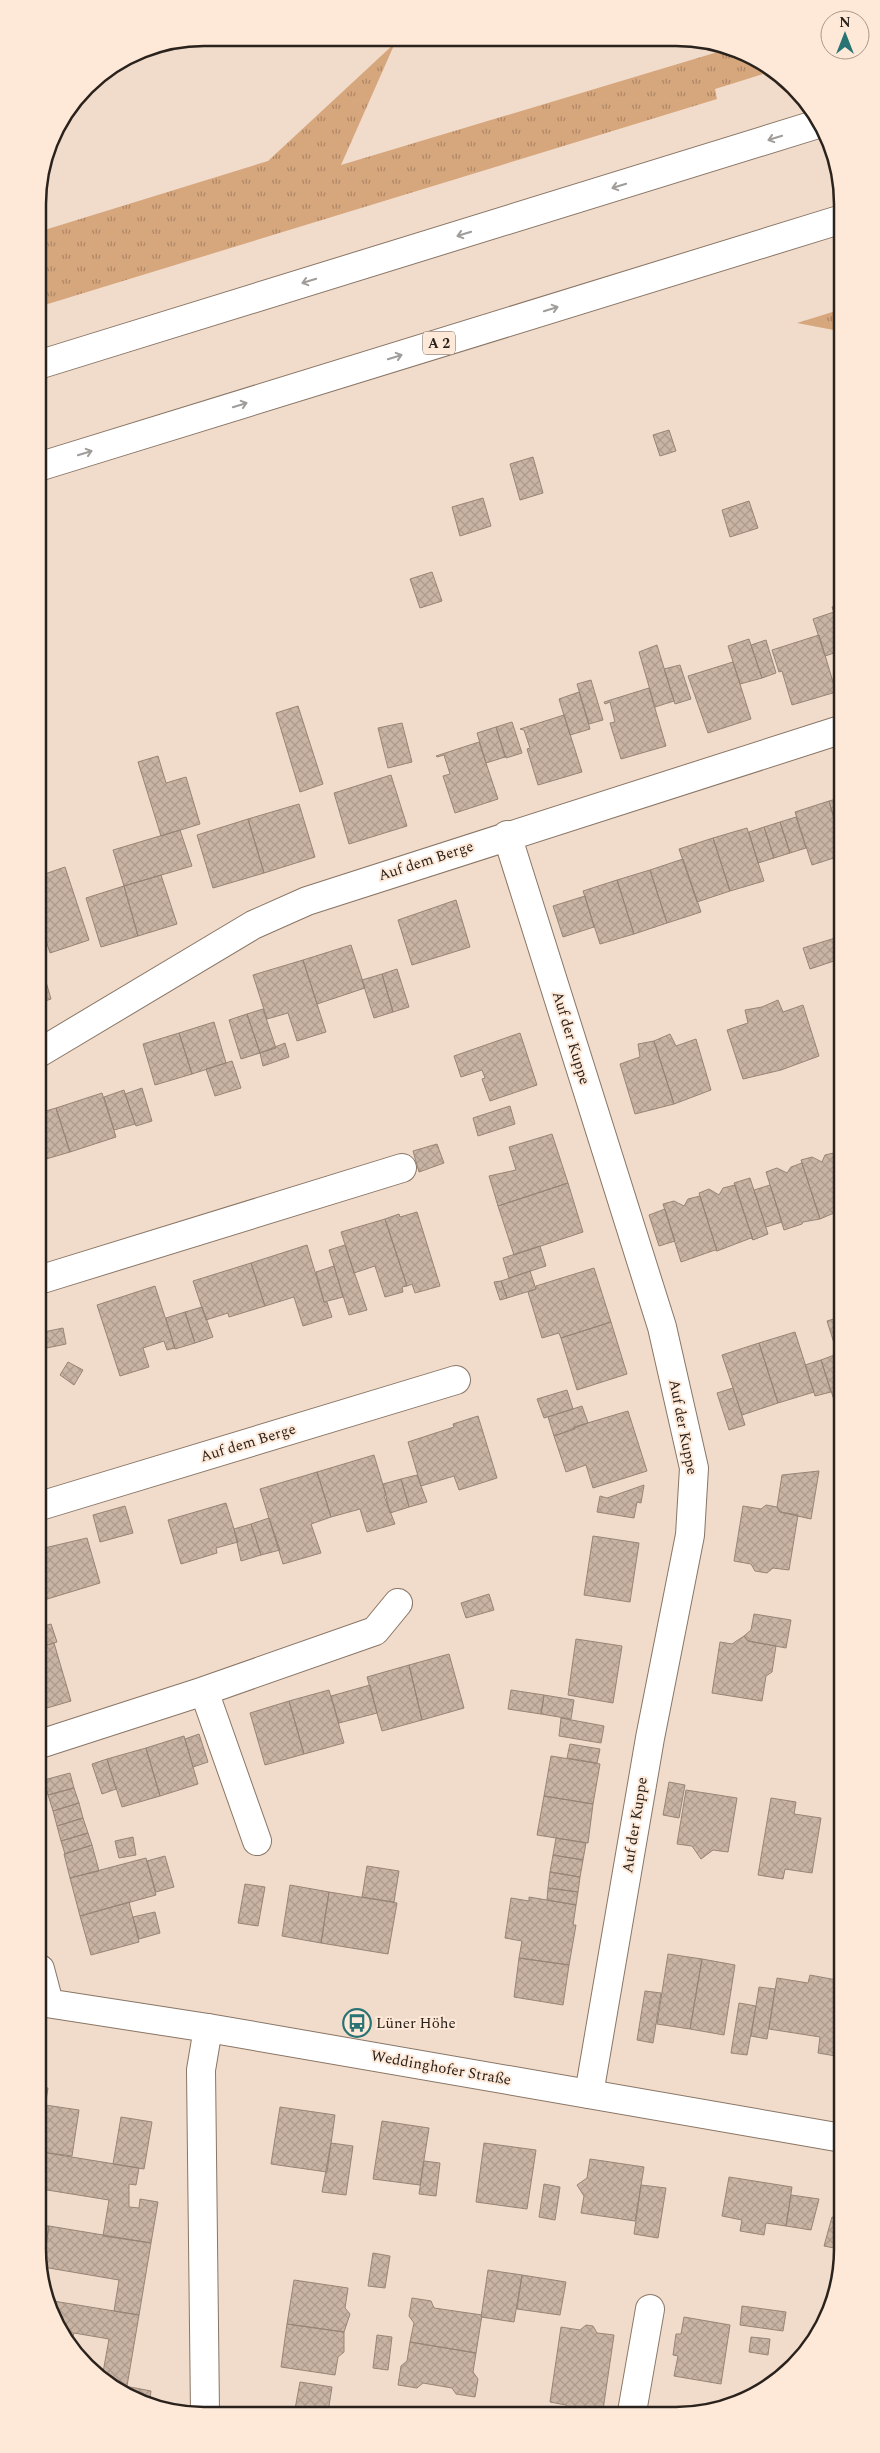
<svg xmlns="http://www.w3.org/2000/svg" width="880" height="2453" viewBox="0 0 880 2453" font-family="Spectral,serif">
  <defs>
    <pattern id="grass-tufts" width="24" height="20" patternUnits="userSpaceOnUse" patternTransform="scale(1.25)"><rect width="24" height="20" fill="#d6a67d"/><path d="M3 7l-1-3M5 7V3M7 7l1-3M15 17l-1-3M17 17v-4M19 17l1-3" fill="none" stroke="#ae8766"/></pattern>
    <pattern id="building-cross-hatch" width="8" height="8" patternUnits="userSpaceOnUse" patternTransform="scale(1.25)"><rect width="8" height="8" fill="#c9b4a3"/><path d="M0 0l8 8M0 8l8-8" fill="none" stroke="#ad9a8c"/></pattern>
  </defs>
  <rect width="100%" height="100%" fill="#f1dbca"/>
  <!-- grass -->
  <path fill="url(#grass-tufts)" d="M395 43 341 165 731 48 750 55 773 71 715 89 717 99 38 307V232L268 161Z
    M839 310V331L797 323Z"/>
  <!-- building -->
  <path fill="url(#building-cross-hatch)" stroke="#988575" d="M669 430 676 451 660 456 653 435Z
    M533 457 543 493 520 500 510 464Z
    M483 498 491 526 460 536 452 507Z
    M749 501 758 528 730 537 722 510Z
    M432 572 442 601 420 608 410 579Z
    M840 604V631L832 607Z
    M834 612 840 631V651L825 656 813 619Z
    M819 635 836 692 792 705 782 671 779 672 772 650Z
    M749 639 762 678 740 684 728 646Z
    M766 640 776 673 762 678 751 645Z
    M657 645 674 701 655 707 639 652Z
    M733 662 751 719 708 733 688 676Z
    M680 665 691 699 675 704 664 669Z
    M591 680 603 720 589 724 577 684Z
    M649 688 666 746 621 759 610 723 615 722 610 702 605 704 604 702Z
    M579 692 590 729 570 735 559 699Z
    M298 706 323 784 300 792 276 713Z
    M564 715 582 772 538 785 527 749 530 748 524 730 520 729Z
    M512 722 522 753 506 758 496 727Z
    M402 723 412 762 388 768 378 728Z
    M496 727 505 757 486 763 477 733Z
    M479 742 498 799 455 813 443 776 450 774 444 755 437 757 436 756Z
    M158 756 166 783 186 777 200 824 161 836 138 762Z
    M391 775 407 826 349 844 334 793Z
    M840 798V839L829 801Z
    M829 801 840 839V856L812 865 795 812Z
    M299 804 315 857 264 873 248 819Z
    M796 817 806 848 790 853 780 822Z
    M248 819 264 873 213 888 197 835Z
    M780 822 790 853 774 858 764 827Z
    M764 827 774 858 758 863 749 832Z
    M747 828 764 881 730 891 713 838Z
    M180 830 192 866 124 886 113 850Z
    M713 838 730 891 697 902 679 849Z
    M683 859 701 912 667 923 650 870Z
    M65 867 89 940 50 953 39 919V876Z
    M650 870 667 923 634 934 617 880Z
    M161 875 177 924 138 936 124 886Z
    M617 880 634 934 600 944 583 891Z
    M124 886 138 936 101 947 86 898Z
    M585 896 594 927 563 937 553 906Z
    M456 900 470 947 412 965 398 920Z
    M835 938 840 959 810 969 803 948Z
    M351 945 365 988 317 1004 303 960Z
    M39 958 51 999 39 1003Z
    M303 960 326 1032 297 1041 288 1013 267 1019 253 975Z
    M397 969 409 1007 393 1012 382 974Z
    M382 974 393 1012 374 1018 362 980Z
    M778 1000 783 1012 803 1005 819 1056 781 1070 743 1079 727 1030 748 1023 745 1010 762 1007Z
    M263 1009 276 1048 260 1053 247 1014Z
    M247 1014 260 1053 241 1059 229 1020Z
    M214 1022 226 1063 192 1074 179 1033Z
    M179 1033 192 1074 155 1085 143 1044Z
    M520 1033 537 1085 490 1101 482 1079 485 1078 482 1070 461 1077 454 1056Z
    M670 1034 676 1046 696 1039 711 1090 674 1104 654 1041Z
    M654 1041 674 1104 635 1114 620 1064 640 1057 638 1044Z
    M285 1043 289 1057 263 1066 260 1053Z
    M232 1061 241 1088 215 1096 206 1069Z
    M142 1088 152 1121 136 1126 125 1094Z
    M124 1090 135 1124 114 1130 104 1097Z
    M102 1093 116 1137 70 1152 56 1108Z
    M510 1106 515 1124 478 1136 473 1118Z
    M56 1108 70 1152 39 1161V1113Z
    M552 1134 568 1183 498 1206 489 1176 516 1170 509 1147Z
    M437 1144 444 1163 419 1172 413 1151Z
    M838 1152 841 1161V1210L820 1219 801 1160 812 1157 822 1162 825 1155Z
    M802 1163 820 1219 803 1222 802 1224 784 1230 766 1172 777 1168 787 1173 791 1167Z
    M750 1178 768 1234 753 1240 734 1183Z
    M568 1183 583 1232 514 1255 498 1206Z
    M735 1185 753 1240 751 1238 717 1251 699 1193 709 1189 719 1195 723 1188Z
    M770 1185 782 1222 766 1227 754 1190Z
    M700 1196 717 1251 715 1250 681 1262 663 1204 674 1201 684 1206 688 1199Z
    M665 1209 675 1241 659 1246 649 1215Z
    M417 1212 440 1286 415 1293 412 1284 407 1286 385 1219 399 1214 400 1217Z
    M385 1219 407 1286 402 1287 403 1292 385 1297 375 1266 354 1273 341 1232Z
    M307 1245 324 1302H327L332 1317 303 1326 294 1297 265 1306 251 1263Z
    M345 1245 367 1310 349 1315 329 1250Z
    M540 1246 546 1266 509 1278 503 1258Z
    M251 1263 265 1306 229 1317 228 1313 206 1320 193 1281Z
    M334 1266 343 1297 324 1302 316 1272Z
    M594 1268 611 1322 561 1338 559 1333 542 1338 528 1292 536 1289V1286Z
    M530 1271 536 1289 507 1298 501 1281Z
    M501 1281 507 1298 500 1300 494 1282Z
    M155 1286 175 1348 167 1350 164 1341 143 1348 149 1367 120 1376 97 1305Z
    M202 1307 213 1337 195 1343 185 1312Z
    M185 1312 195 1343 175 1349 166 1318Z
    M837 1318 841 1320V1365L827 1321Z
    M611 1322 627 1374 577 1390 561 1338Z
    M63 1328 66 1344 42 1349 39 1333Z
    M795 1332 814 1392 778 1403 759 1343Z
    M759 1343 778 1403 742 1415 722 1355Z
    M837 1354 841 1365V1401L835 1403 821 1360Z
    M821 1360 831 1392 815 1396 805 1365Z
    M68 1362 83 1370 74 1385 60 1375Z
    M733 1388 745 1425 729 1430 717 1393Z
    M567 1390 573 1409 544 1418 537 1399Z
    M582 1406 588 1423 554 1436 548 1417Z
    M628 1411 647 1471 593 1488 586 1465 566 1472 554 1436 575 1429 574 1427Z
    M478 1416 497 1478 459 1490 454 1476 421 1486 408 1442 454 1427 453 1424Z
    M374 1455 386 1495 384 1496 395 1524 367 1532 360 1509 331 1517 317 1472Z
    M819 1471 811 1519 780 1512 777 1507 782 1475Z
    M317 1472 331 1517 311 1524 321 1553 283 1564 260 1489Z
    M417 1475 427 1502 409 1507 401 1479Z
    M401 1479 409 1507 390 1513 383 1484Z
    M644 1485 641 1503 637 1502 634 1518 597 1512 600 1496 607 1498Z
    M226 1503 238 1542 216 1548 217 1553 181 1564 168 1520Z
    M766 1505 777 1507 780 1512 798 1515 789 1570 773 1568 767 1573 755 1571 751 1564 734 1561 743 1506 761 1509Z
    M125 1506 133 1533 100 1542 93 1515Z
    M269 1518 280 1550 261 1555 251 1524Z
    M251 1524 261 1555 241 1561 234 1529Z
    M593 1536 639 1543 630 1602 584 1595Z
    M87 1538 100 1583 44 1600 40 1587V1549Z
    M489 1594 494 1610 466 1618 461 1603Z
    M754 1614 791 1620 786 1648 748 1641 744 1636 751 1630Z
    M51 1624 57 1642 40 1647V1627Z
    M744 1636 748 1641 776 1646 772 1672 766 1676 762 1701 712 1693 720 1642 732 1644Z
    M576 1639 622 1646 613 1703 568 1695Z
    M54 1643 71 1701 40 1710V1647Z
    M449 1654 464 1708 422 1720 409 1665Z
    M409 1665 422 1720 382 1731 367 1677Z
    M370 1685 377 1713 339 1723 331 1696Z
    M329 1690 344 1743 304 1754 289 1701Z
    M511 1690 544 1695 541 1714 508 1709Z
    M544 1695 574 1700 571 1719 541 1714Z
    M289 1701 304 1754 265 1765 250 1713Z
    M561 1718 604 1726 601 1743 559 1736Z
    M199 1734 208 1762 193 1767 185 1739Z
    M184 1736 198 1784 160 1796 146 1748Z
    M570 1744 600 1749 597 1763 567 1758Z
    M146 1748 160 1796 122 1807 107 1759Z
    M551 1756 600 1764 593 1804 544 1796Z
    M107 1759 116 1789 102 1794 92 1764Z
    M70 1773 74 1788 48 1795 44 1780Z
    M669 1782 685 1785 679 1818 663 1815Z
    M74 1788 79 1803 53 1811 48 1795Z
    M686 1790 737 1798 728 1852 713 1850 701 1859 692 1846 677 1844Z
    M544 1796 593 1804 588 1843 537 1835Z
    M771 1798 796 1802 794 1814 821 1818 812 1873 785 1869 783 1879 758 1875Z
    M79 1803 83 1818 57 1826 53 1811Z
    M83 1818 88 1833 61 1841 57 1826Z
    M88 1833 92 1845 65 1854 61 1841Z
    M133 1837 136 1855 119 1858 115 1841Z
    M556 1838 586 1843 583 1860 553 1855Z
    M92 1845 99 1871 70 1878 64 1854Z
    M553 1855 583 1860 580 1877 550 1872Z
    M165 1856 174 1887 156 1892 147 1861Z
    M146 1858 156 1895 80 1916 70 1878Z
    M367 1866 399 1871 394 1902 362 1897Z
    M550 1872 580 1877 578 1892 548 1888Z
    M245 1884 265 1887 258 1926 238 1923Z
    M290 1885 329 1892 321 1943 282 1936Z
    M548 1888 578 1892 576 1905 547 1900Z
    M329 1892 397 1903 388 1954 321 1943Z
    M529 1897 576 1905 573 1925H576L569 1965 519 1958 522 1941 505 1938 511 1898 529 1901Z
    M129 1902 139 1942 91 1955 80 1916Z
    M155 1912 160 1933 139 1939 133 1917Z
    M668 1954 702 1959 690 2029 657 2024Z
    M519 1958 569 1965 563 2005 514 1997Z
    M702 1959 735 1965 724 2035 690 2029Z
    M810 1975 842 1981V2057L818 2053 820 2037 769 2029 777 1978 808 1983Z
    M759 1987 775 1989 767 2039 751 2036Z
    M645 1991 661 1993 653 2043 637 2040Z
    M739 2003 756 2006 747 2055 731 2053Z
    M40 2087 48 2088 41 2133Z
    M45 2105 79 2110 72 2156 41 2152V2133Z
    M280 2107 335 2115 327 2172 271 2164Z
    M121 2117 152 2122 144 2169 113 2164Z
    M382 2121 429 2128 420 2185 373 2179Z
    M331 2143 353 2146 346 2195 322 2192Z
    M484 2143 536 2150 527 2209 476 2202Z
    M41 2152 139 2168 136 2185 129 2184V2207L139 2208 140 2199 158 2202 151 2243 103 2236 109 2200 41 2189Z
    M590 2159 644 2167 635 2221 581 2213 584 2196 577 2185 587 2178Z
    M424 2161 440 2163 436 2196 419 2194Z
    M729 2177 792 2187 786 2226 766 2223 764 2235 740 2231 742 2220 722 2216Z
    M544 2184 560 2187 555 2220 539 2217Z
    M641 2185 666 2188 658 2238 634 2234Z
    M791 2195 819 2199 811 2230 786 2226Z
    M832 2217 842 2220V2239L839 2249 824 2246Z
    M41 2225 49 2226 43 2262H41Z
    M49 2226 151 2243 139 2315 114 2311 119 2280 43 2267Z
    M373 2253 390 2256 385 2288 368 2286Z
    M488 2270 522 2275 514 2322 481 2317Z
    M522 2275 566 2282 560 2315 517 2309Z
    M294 2280 348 2288 345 2308 350 2314 344 2332 287 2324Z
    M412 2298 431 2301 434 2308 482 2315 476 2353 410 2342 414 2323 409 2316Z
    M47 2300 139 2315 127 2386 109 2383 102 2378 109 2339 74 2333 72 2340 65 2339 60 2332Z
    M742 2306 786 2312 783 2331 740 2325Z
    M684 2317 730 2325 721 2384 674 2376 678 2356 673 2355 676 2334H681Z
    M287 2324 344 2332V2352L338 2357 335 2375 281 2367Z
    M586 2325 593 2326 597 2333 614 2335 603 2410 594 2409 590 2412H572L566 2405 550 2402 561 2327 580 2330Z
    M377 2335 392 2337 388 2370 373 2368Z
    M751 2337 770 2339 768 2355 749 2352Z
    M410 2342 476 2353 473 2372 478 2379 475 2397 456 2394 452 2388 423 2383 417 2388 398 2385 401 2366 407 2361Z
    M300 2382 332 2387 328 2412 295 2409Z
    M109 2383 151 2391 149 2405 130 2398Z"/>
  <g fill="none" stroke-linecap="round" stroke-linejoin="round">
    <defs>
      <path id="street" d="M507 835 662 1327 694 1468 690 1535 650 1738 589 2094
        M39 1053 253 925 307 901 840 730
        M39 1280 402 1168
        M40 1506 456 1380
        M204 1691 257 1841
        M40 1744 204 1691 375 1631 398 1603
        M40 1969 49 2003
        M40 2002 208 2028
        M632 2412 650 2309"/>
      <path id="secondary" d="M205 2412 201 2070 208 2028 842 2138"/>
      <path id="highway" d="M38 365 821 123
        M38 467 839 220"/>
    </defs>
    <!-- street casing -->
    <use href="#street" stroke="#897666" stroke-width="30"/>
    <!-- secondary casing -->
    <use href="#secondary" stroke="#897666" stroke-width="30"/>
    <!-- highway casing -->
    <use href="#highway" stroke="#897666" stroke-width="30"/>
    <!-- street -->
    <use href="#street" stroke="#fff" stroke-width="28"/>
    <!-- secondary -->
    <use href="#secondary" stroke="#fff" stroke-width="28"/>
    <!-- highway -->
    <use href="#highway" stroke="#fff" stroke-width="28"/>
  </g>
  <!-- one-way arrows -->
  <defs><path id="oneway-shaft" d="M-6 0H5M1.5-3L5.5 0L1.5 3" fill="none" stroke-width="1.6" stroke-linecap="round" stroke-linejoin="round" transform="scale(1.25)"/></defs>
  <g stroke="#9f9c99">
    <use href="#oneway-shaft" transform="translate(775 138) rotate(163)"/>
    <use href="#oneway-shaft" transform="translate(619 186) rotate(163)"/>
    <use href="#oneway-shaft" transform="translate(464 234) rotate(163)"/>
    <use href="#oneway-shaft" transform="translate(309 281) rotate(163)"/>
    <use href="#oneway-shaft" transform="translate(551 309) rotate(-17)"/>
    <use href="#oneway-shaft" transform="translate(395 357) rotate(-17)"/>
    <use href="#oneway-shaft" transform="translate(240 405) rotate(-17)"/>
    <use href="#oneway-shaft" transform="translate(85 453) rotate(-17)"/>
  </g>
  <!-- icons -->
  <defs>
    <symbol id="bus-ring" viewBox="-11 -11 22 22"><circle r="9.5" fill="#fee8d7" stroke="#287374" stroke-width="1.5"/><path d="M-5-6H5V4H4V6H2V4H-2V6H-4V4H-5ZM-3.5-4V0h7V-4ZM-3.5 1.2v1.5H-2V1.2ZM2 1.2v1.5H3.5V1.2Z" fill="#287374"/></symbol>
  </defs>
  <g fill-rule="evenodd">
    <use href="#bus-ring" x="341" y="2007" width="32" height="32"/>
  </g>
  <g text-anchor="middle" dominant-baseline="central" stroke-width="4" stroke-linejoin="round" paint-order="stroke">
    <!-- shield labels -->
    <rect fill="#fee8d7" stroke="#6a5d54" stroke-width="1" x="423" y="331.5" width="32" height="23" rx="4"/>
    <g font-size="14" font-weight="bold" fill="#2a221c">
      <text x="439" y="343">A 2</text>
    </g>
    <!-- street labels -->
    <g font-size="15" fill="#2a221c" stroke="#fee8d7">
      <text transform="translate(426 861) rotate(-18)">Auf dem Berge</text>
      <text transform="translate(571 1038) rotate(73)">Auf der Kuppe</text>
      <text transform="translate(683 1427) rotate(79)">Auf der Kuppe</text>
      <text transform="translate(248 1443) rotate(-17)">Auf dem Berge</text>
      <text transform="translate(635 1825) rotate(-81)">Auf der Kuppe</text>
      <text transform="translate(441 2068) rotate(10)">Weddinghofer Straße</text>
    </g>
    <!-- poi labels -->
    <g font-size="15" fill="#2a221c" stroke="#fee8d7" text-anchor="start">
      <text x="376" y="2023">Lüner Höhe</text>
    </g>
  </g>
  <!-- crop -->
  <path d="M0 0H880V2453H0ZM204 46H676A158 158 0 0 1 834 204V2249A158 158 0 0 1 676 2407H204A158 158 0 0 1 46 2249V204A158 158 0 0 1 204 46Z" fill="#fee8d7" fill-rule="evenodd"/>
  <path fill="none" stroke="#2a221c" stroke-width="2.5" d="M204 46H676A158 158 0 0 1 834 204V2249A158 158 0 0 1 676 2407H204A158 158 0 0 1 46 2249V204A158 158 0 0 1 204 46Z"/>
  <!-- north arrow -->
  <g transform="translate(845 35)"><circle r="24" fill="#fee8d7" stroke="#a9998c"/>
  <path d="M0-4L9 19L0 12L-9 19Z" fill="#287374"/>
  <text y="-8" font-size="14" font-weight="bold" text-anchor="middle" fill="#2a221c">N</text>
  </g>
</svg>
